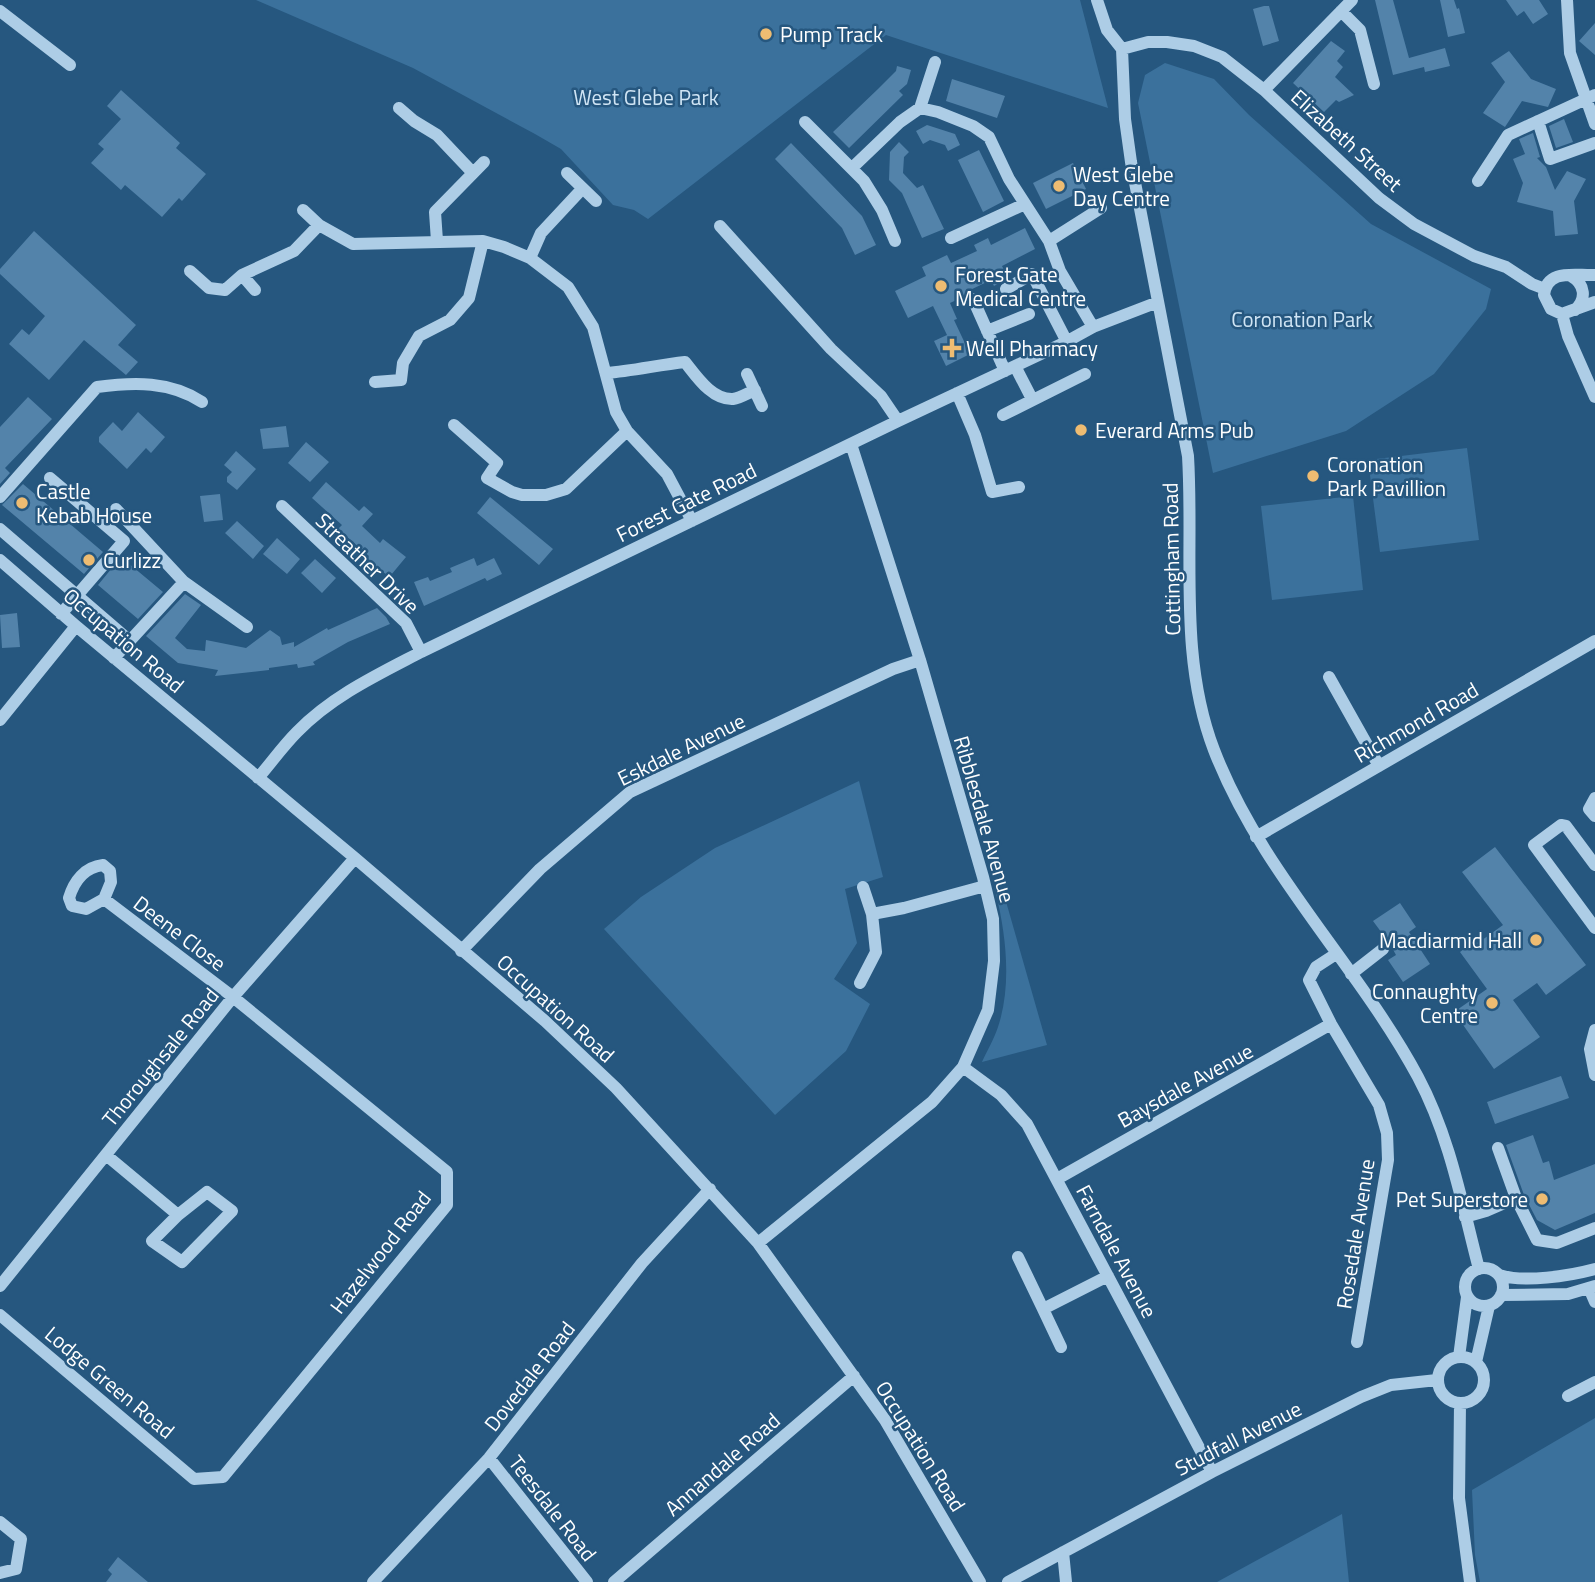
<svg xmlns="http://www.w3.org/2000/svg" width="1595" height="1582" viewBox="0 0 1595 1582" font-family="'Titillium Web',sans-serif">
  <rect width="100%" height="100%" fill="#26577f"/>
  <!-- green -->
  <path fill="#3b719c" d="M256 0H1080L1108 108 886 35 648 219 634 210 613 205 561 149 535 134 413 68Z
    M1165 63 1214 79 1249 115 1371 224 1491 289 1486 309 1434 374 1346 431 1213 473 1138 103 1145 75Z
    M1467 448 1479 540 1380 552 1368 460Z
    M1353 496 1363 590 1272 600 1261 506Z
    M859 781 883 877 845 889 857 943 834 979 870 1004 846 1051 775 1115 604 929 641 897 715 848Z
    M1003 891 1047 1045 982 1062C987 1051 994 1039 998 1027 1012 985 1006 935 996 894Z
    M1595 1418V1582H1480L1475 1555 1472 1490Z
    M1342 1514 1349 1582H1217Z"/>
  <!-- building -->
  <path fill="#5383aa" d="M1375 0H1393L1409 58 1445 48 1450 66 1425 72 1424 67 1393 75Z
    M1440 0H1454L1457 9 1459 8 1465 33 1448 37Z
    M1506 0H1539L1548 14 1533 24 1524 11 1517 16Z
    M1264 6H1269L1279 41 1263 46 1253 9Z
    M1595 23V55L1579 41Z
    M1331 41 1345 51 1337 61 1343 67 1335 77 1354 95 1339 102 1336 100 1324 112 1293 83Z
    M1509 51 1531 79 1556 89 1548 107 1522 101 1505 127 1483 113 1505 82 1491 63Z
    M897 66 911 70 907 84 899 91 903 95 849 148 833 132 878 89 896 71Z
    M952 79 1005 96 997 118 946 101Z
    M121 90 180 143 176 148 206 174 182 201 179 198 162 217 125 185 121 190 91 163 104 149 98 144 121 119 107 106Z
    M1564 119 1573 142 1556 148 1549 126Z
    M927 125 955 134 960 145 948 151 945 145 930 140 923 144 916 131Z
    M1533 133 1540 157 1537 158 1546 167 1555 190 1567 171 1586 179 1574 201 1578 234 1555 236 1553 211 1517 202 1523 183 1513 159 1525 154 1519 139Z
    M899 142 909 152 904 157 903 173 917 188 923 185 944 229 922 238 902 193 889 180 890 152Z
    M791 143 862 216 876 245 855 255 842 228 775 159Z
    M979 150 1004 201 983 212 958 160Z
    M1073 163 1086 189 1046 209 1033 183Z
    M1025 228 1035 249 1002 266 1008 278 994 286 991 280 968 291 965 296 950 303 957 319 954 320 970 354 946 366 934 341 947 335 933 306 908 318 895 291 926 276 922 267 947 255 951 263 977 251 974 245 988 238 991 245Z
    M34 231 136 325 118 345 138 362 126 375 84 340 49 380 9 344 22 329 29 335 45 316 0 274V269Z
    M28 397 52 419 5 468 10 473 0 484V427Z
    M138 412 165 437 151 453 146 448 127 469 99 442V437L113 422 122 431Z
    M286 426 289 447 263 449 260 429Z
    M306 442 329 462 310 482 288 463Z
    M236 451 256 469 237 490 227 482V477L232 472 224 465Z
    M326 482 359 511 364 506 373 514 362 526 380 543 383 539 406 557 391 575H387L367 559 369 556 338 529 342 525 312 498Z
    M23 484 103 552 84 574 2 505Z
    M220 494 223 520 204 522 200 496Z
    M490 497 553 549 539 565 477 513Z
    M237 521 264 546 253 559 225 533Z
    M277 538 300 559 287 574 263 554Z
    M121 557 163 592 138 619 98 585Z
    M474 558 477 566 494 558 502 574 487 581 485 578 424 606 414 582 428 577 430 581 452 572 450 568Z
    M315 559 336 578 322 593 301 573Z
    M185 594 201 605 175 638 187 649 205 651 206 640 246 648 270 630 280 637 282 645 294 642V647L327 628 328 630 377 608 386 617 390 624 348 642 313 662 315 665 298 668 297 664 269 668V670L215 676 218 670 178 663 146 636Z
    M17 613 20 647 2 648 0 615Z
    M1495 847 1586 965 1546 995 1537 983 1513 1000 1540 1037 1494 1069 1454 1012 1487 989 1460 952 1476 940 1478 943 1503 925 1462 872Z
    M1400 903 1416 927 1409 932 1430 964 1403 982 1388 960 1396 955 1390 944 1373 921Z
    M1561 1076 1569 1098 1495 1124 1487 1102Z
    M1533 1135 1543 1163 1549 1161 1554 1180 1595 1164V1213L1555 1230 1537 1220 1524 1195 1506 1145Z
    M118 1557 148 1582H106L112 1574 108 1570Z"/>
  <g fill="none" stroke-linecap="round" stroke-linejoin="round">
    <!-- minor -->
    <path stroke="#adcde6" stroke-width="12" d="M1097 0 1107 30 1122 49 1125 119 1131 162 1188 456C1194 554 1178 656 1214 750 1261 872 1357 964 1418 1077 1450 1137 1462 1204 1479 1269
      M1567 0 1570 53 1595 124
      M0 11 70 65
      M1341 11 1360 30 1374 84
      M1122 49 1148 42H1167L1194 46 1222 57 1264 90 1379 198 1414 224 1474 256 1506 267 1532 284 1545 289
      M1264 90 1352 0
      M399 108 414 121 437 135 473 173
      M920 108 935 62
      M1538 121 1550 159 1595 143
      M805 122 864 181 882 210 895 241
      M853 167 900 122 920 108 938 112 973 126 989 137 1009 179 1049 241 1060 271 1093 327
      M567 173 596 201
      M1478 181 1508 135 1595 95
      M303 210 319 225 353 244 483 241 504 247 530 258 568 287 593 327 616 412 627 431 667 474 692 521
      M720 226 831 349 881 396 898 421
      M951 238 1025 204
      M437 241 435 212 484 162
      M1049 241 1101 208
      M530 258 541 233 582 189
      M190 271 209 288 225 290 242 275 294 251 319 225
      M242 275 255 290
      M1595 275C1575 276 1547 268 1544 295L1551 309 1562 314 1595 302
      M1571 276C1585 284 1587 299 1575 310
      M1006 289 1032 274 1067 342
      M973 299 1005 371
      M1562 314 1568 336 1595 397
      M987 331 1029 314
      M1015 366 1032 399
      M606 373C632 371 658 365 685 362 697 377 712 400 733 399 740 398 748 393 755 390
      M747 374 762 406
      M375 382 401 380 403 363 419 336 450 320 469 298 483 241
      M957 393 975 435 992 492 1019 487
      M1003 415 1085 374
      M454 425 497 463 487 478 512 492 522 495H546L566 489 627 431
      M50 478 124 541 61 614
      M0 497 97 387C134 382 170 381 202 402
      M282 506 406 623 421 652
      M0 529 130 641
      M0 560 76 626 355 858 545 1021 616 1088 758 1243 885 1420 980 1582
      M184 582 247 627
      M114 658 184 582 116 509
      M1329 677 1379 766
      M0 720 76 626
      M258 778C271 763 283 746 297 732 332 696 377 675 421 652L898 421 1064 343 1093 327 1158 302
      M1595 798 1589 809 1595 816
      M1256 837 1595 641
      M1595 865 1566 826 1561 825 1534 845 1595 928
      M872 914 904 908 985 886
      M461 951 540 869 630 792 893 669 920 660
      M1336 954 1316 967 1309 980 1331 1024 1379 1105 1387 1133 1388 1160 1357 1342
      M1351 974 1383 949
      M860 983 876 952 872 914 863 887
      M1595 1030 1590 1049 1595 1075
      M963 1067 1001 1095 1027 1124 1212 1472
      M1498 1148 1516 1198 1537 1240 1557 1243 1595 1228
      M106 1155 178 1215 207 1192 232 1211 182 1262 152 1241 178 1215
      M1057 1179 1331 1024
      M1465 1217 1486 1211 1516 1198
      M758 1243 932 1102 963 1067 988 1010 994 961 993 919 983 877 920 660 851 444
      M1018 1257 1043 1309 1108 1276
      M1465 1287a19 19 0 1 1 38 0a19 19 0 1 1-38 0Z
      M1499 1275C1524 1283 1569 1276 1595 1269
      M0 1286 233 997 355 858
      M1589 1288 1595 1302
      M1501 1295 1568 1294 1595 1286
      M1043 1309 1061 1347
      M0 1315 194 1479 223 1477 447 1205V1172L233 997 104 899 86 909 72 906 69 898C74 881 85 867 103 865L110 871 111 882 104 899
      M1438 1380a23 23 0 1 1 46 0a23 23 0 1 1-46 0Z
      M1459 1357 1467 1297
      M1476 1362 1489 1306
      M1568 1396 1595 1382
      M1460 1403 1459 1498 1470 1582
      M489 1458 587 1582
      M0 1522 21 1539 16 1569 0 1573
      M1063 1552 1066 1582
      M373 1582 489 1458 642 1263 710 1189
      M614 1582 854 1376
      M1008 1582 1212 1472 1361 1397 1391 1385 1437 1380"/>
  </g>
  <!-- markers -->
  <g fill="#eebc72" stroke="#26577f" stroke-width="2.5">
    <circle cx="766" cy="34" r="7"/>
    <circle cx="1059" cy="186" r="7"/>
    <circle cx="941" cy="286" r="7"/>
    <path d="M948.5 337.5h7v7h7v7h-7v7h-7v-7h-7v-7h7z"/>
    <circle cx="1081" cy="430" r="7"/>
    <circle cx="1313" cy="476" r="7"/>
    <circle cx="22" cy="503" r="7"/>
    <circle cx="89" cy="560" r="7"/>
    <circle cx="1536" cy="940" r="7"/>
    <circle cx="1492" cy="1003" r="7"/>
    <circle cx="1542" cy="1199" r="7"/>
  </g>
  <g text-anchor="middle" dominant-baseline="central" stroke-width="5" stroke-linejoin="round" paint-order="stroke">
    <!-- poi labels -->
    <g font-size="21" fill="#fff" stroke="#26577f" text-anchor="start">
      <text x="780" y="34">Pump Track</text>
      <text x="1073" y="174">West Glebe<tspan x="1073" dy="24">Day Centre</tspan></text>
      <text x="955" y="274">Forest Gate<tspan x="955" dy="24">Medical Centre</tspan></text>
      <text x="966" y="348">Well Pharmacy</text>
      <text x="1095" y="430">Everard Arms Pub</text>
      <text x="1327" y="464">Coronation<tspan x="1327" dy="24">Park Pavillion</tspan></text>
      <text x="36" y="491">Castle<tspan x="36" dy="24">Kebab House</tspan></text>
      <text x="103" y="560">Curlizz</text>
      <text x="1522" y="940" text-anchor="end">Macdiarmid Hall</text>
      <text x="1478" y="991" text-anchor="end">Connaughty<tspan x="1478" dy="24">Centre</tspan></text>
      <text x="1528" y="1199" text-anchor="end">Pet Superstore</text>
    </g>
    <!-- park labels -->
    <g font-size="21" fill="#d0e5f5" stroke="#26577f">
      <text x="646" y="97">West Glebe Park</text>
      <text x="1302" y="319">Coronation Park</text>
    </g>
    <!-- street labels -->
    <g font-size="21" fill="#fff" stroke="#26577f">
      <text transform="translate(1347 140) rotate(42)">Elizabeth Street</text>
      <text transform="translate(686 502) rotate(-26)">Forest Gate Road</text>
      <text transform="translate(1171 559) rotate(-91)">Cottingham Road</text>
      <text transform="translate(368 563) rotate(44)">Streather Drive</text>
      <text transform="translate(124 640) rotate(40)">Occupation Road</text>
      <text transform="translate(1416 722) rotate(-30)">Richmond Road</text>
      <text transform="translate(681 749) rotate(-26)">Eskdale Avenue</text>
      <text transform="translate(985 819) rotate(74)">Ribblesdale Avenue</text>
      <text transform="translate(180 933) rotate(37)">Deene Close</text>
      <text transform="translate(556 1008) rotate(42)">Occupation Road</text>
      <text transform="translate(160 1057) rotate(-51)">Thoroughsale Road</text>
      <text transform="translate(1185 1085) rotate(-29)">Baysdale Avenue</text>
      <text transform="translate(1355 1234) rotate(-81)">Rosedale Avenue</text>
      <text transform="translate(1117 1251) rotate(62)">Farndale Avenue</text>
      <text transform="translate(380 1252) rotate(-52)">Hazelwood Road</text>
      <text transform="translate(529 1376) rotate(-52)">Dovedale Road</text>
      <text transform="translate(110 1382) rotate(40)">Lodge Green Road</text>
      <text transform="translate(1238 1438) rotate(-27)">Studfall Avenue</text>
      <text transform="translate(921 1446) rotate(58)">Occupation Road</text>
      <text transform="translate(722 1464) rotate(-41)">Annandale Road</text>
      <text transform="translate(553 1508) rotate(52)">Teesdale Road</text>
    </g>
  </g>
</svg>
